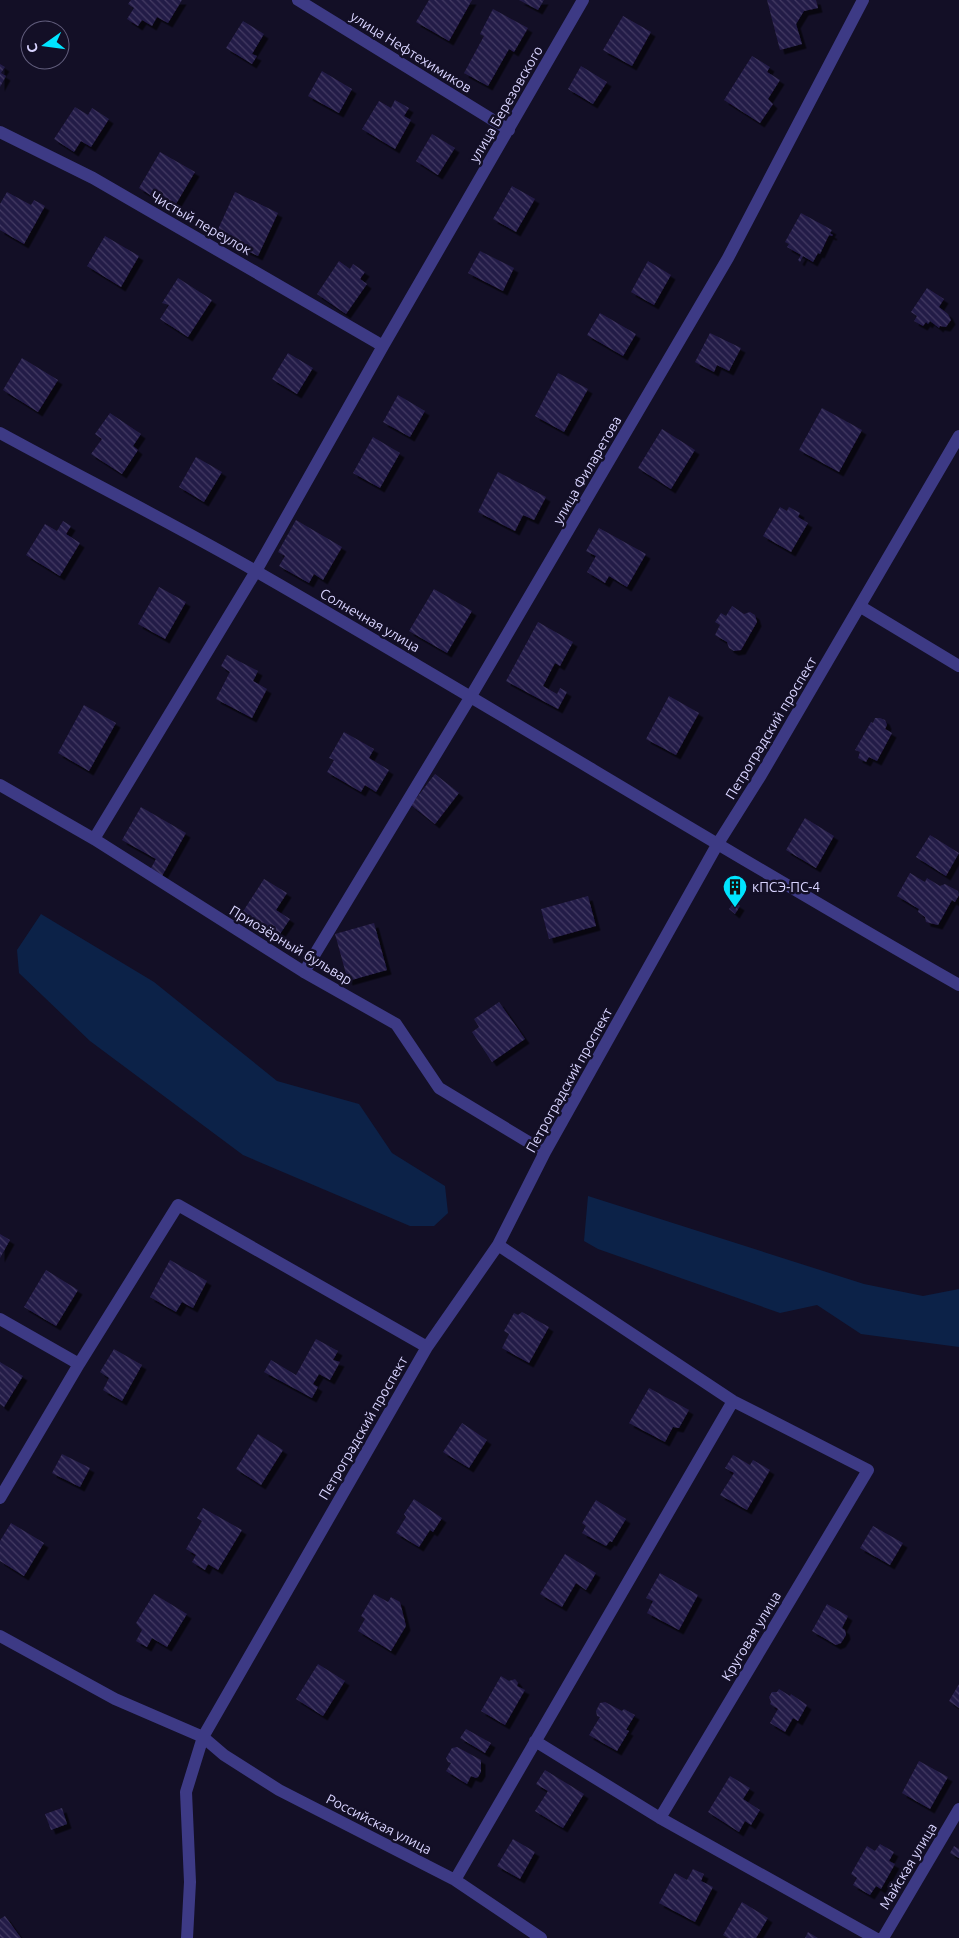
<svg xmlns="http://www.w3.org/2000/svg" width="959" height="1938" viewBox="0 0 959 1938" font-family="Ubuntu,sans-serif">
  <defs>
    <pattern id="building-back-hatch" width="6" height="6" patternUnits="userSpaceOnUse" patternTransform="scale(1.25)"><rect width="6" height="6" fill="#241b47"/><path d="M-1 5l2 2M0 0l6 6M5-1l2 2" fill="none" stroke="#433b63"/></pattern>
    <filter id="shadow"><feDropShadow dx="4.5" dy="4.5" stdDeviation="0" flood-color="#0009"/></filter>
  </defs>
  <rect width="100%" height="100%" fill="#130f26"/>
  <!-- water -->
  <path fill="#0c2248" d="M41 914 154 982 277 1081 359 1104 392 1153 445 1186 448 1213 434 1226H410L243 1155 90 1041 19 973 17 950Z
    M588 1196 864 1284 923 1296 959 1289V1347L861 1334 817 1305 780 1313 598 1249 584 1241Z"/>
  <!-- building -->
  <path fill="url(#building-back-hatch)" filter="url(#shadow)" d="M131 0H182L168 23 157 17 152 26 142 20 138 26 127 19 134 8 128 4Z
    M429 0H472L449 41 416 22Z
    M519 0H544L538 10Z
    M767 0H816L818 8 804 11 796 24 802 44 780 50Z
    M493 9 528 28 514 52 509 49 488 86 464 73 484 36 480 34Z
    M623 16 651 32 632 66 603 50Z
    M243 21 264 34 252 54 257 56 252 64 226 48Z
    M752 56 770 67 767 72 780 80 768 99 773 104 760 123 724 100Z
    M0 64 5 67 1 73 6 76 0 87Z
    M581 66 607 82 593 104 568 89Z
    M322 71 352 89 339 113 308 96Z
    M395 100 409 108 404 116 411 120 395 149 362 129 379 101 391 108Z
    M75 107 88 115 92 108 109 119 91 147 81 141 74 152 54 139Z
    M432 134 455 148 438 175 416 161Z
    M160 152 195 172 173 209 139 188Z
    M512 186 535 199 516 232 493 219Z
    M7 192 31 205 34 200 45 206 24 244 0 230V204Z
    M235 192 278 213 258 256 215 236Z
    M801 213 832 230 830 233 833 235 832 236 829 235 820 254 818 253 813 262 803 256 800 262 798 260 801 255 787 247 789 244 785 242Z
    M105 236 139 256 121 287 87 266Z
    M480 251 514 268 503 291 468 273Z
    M339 261 350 269 353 264 365 272 360 279 367 284 346 314 317 294Z
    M648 261 671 275 654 305 631 292Z
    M178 278 212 300 188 337 160 319 169 305 162 303Z
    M927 288 944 299 939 307 948 314 951 320 946 327 940 326 939 328 930 321 928 324 926 322 923 326 914 321 917 316 911 312Z
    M600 313 636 334 623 356 587 335Z
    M710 333 741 348 729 371 717 365 714 372 695 362Z
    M288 353 313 368 297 394 272 379Z
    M22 358 58 380 38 412 3 390Z
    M558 373 588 389 564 432 535 416Z
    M398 395 425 411 410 437 383 422Z
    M822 408 862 430 839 472 799 450Z
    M110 413 141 434 133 446 138 450 122 474 91 454 102 439 95 434Z
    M662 429 695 450 671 489 638 468Z
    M373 437 400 453 380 488 353 473Z
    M196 457 222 472 204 502 179 487Z
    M498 472 546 497 534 520 523 515 515 531 478 512Z
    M780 507 787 511 789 507 800 513 798 517 808 523 791 552 763 536Z
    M296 520 342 547 323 580 314 574 309 583 279 566 285 556 278 552Z
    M63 521 71 526 66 534 80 543 60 576 26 555 45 524 57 531Z
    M599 528 646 554 627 587 609 576 605 583 587 572 596 556 586 551Z
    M159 587 186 602 165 639 138 624Z
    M434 589 472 611 447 653 409 631Z
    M732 606 744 614 750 612 755 615 757 622 741 650 734 651 729 648 727 642 715 635 720 625 715 622 721 613 726 616Z
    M538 622 573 642 560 666 555 663 543 686 557 694 560 688 567 692 558 709 506 681Z
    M227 655 258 671 253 681 267 689 252 718 216 699 230 672 221 666Z
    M669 696 699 713 676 755 646 739Z
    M84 705 116 723 89 771 58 753Z
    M875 718H880L885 720 887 725 885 729 892 733 877 761 869 757 866 762 858 758 860 752 855 750 871 722 873 723Z
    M344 732 374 749 369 758 389 770 376 792 365 785 361 792 327 772 334 760 329 758Z
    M435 774 459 793 435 824 411 805Z
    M141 807 186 833 162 876 150 870 156 859 122 840Z
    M805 818 834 836 816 868 786 850Z
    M930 835 959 853 946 876 916 857Z
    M910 873 925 882 927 878 940 886 945 884 958 891 959 895 955 902 952 900 938 925 926 922 925 917 918 912 919 909 897 896Z
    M264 879 287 893 276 910 290 919 278 937 242 913Z
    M588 896 596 926 549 939 541 909Z
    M734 902 740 906 735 914 729 909Z
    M374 923 387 970 348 981 335 934Z
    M499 1002 525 1039 492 1062 472 1032 479 1027 474 1019Z
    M0 1234 10 1240 0 1258Z
    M170 1260 207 1281 193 1308 182 1302 176 1312 150 1297Z
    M46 1270 78 1290 56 1326 24 1307Z
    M522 1312 549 1327 529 1363 502 1348 509 1334 504 1331 514 1313 518 1315Z
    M316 1339 338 1351 333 1360 340 1362 330 1380 319 1374 313 1384 318 1387 312 1398 264 1372 271 1360 296 1375Z
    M114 1349 142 1365 122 1401 103 1390 109 1378 100 1372Z
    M0 1362 23 1376 4 1407 0 1404Z
    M649 1388 689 1410 679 1428 673 1427 665 1442 629 1423Z
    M462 1423 487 1440 469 1468 443 1452Z
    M258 1434 283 1450 261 1485 236 1469Z
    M62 1454 90 1468 80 1487 52 1473Z
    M733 1455 750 1465 753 1460 770 1470 747 1510 720 1495 734 1473 725 1468Z
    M414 1499 442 1518 433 1532 430 1530 419 1547 396 1533 406 1517 404 1514Z
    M596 1500 626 1519 612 1542 610 1541 606 1546 582 1533 586 1526 582 1523Z
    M203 1508 242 1530 218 1570 208 1564 205 1570 192 1562 196 1555 186 1549 202 1521 197 1518Z
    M11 1523 44 1543 24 1576 0 1561V1541Z
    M873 1526 903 1543 890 1565 860 1548Z
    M565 1554 596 1573 586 1590 576 1583 562 1607 540 1594Z
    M660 1573 698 1595 679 1630 647 1613 653 1601 646 1598Z
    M154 1594 187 1614 167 1647 152 1638 147 1647 136 1641 142 1630 136 1623Z
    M374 1594 388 1602 391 1597 400 1602 406 1626 391 1651 358 1631 365 1619 361 1616Z
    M827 1604 848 1616 842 1628 845 1630 846 1635 841 1643 836 1645 812 1631Z
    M318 1664 345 1681 323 1716 296 1699Z
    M501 1676 509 1681 515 1679 518 1683 517 1686 525 1690 505 1725 481 1711Z
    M959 1684V1708L949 1701Z
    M779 1689 790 1696 791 1694 807 1705 798 1721 793 1718 785 1732 770 1723 778 1709 770 1704 771 1702 769 1697 772 1692H777Z
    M605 1702 622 1711 624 1709 635 1715 626 1730 629 1731 617 1751 589 1735 600 1717 597 1716 596 1711 600 1703Z
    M466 1729 491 1743 485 1753 460 1738Z
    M457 1747 481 1760V1772L478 1777 476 1778 471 1776 467 1784 446 1771 451 1763 448 1762 446 1758 452 1748Z
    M919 1761 948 1777 930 1809 902 1793Z
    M545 1770 584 1794 563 1828 535 1811 548 1791 536 1784Z
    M730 1776 750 1788 743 1799 760 1810 751 1825 745 1821 739 1832 708 1812Z
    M62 1808 67 1824 51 1830 45 1814Z
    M513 1839 535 1852 520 1879 497 1866Z
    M880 1844 894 1852 889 1861 895 1864 881 1889 876 1886 870 1895 853 1885 857 1878 851 1874 867 1846 875 1851Z
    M954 1846 959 1849V1858L950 1853Z
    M693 1869 704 1874 701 1881 713 1887 695 1922 659 1903 675 1873 687 1880Z
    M742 1902 768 1918 756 1938H728L723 1935Z
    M5 1916 21 1938H0V1919Z
    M808 1932 818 1938H805Z"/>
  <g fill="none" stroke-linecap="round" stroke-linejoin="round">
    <!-- minor -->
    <path stroke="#3d3a85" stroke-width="12" d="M298 0 509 130
      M0 132 93 178 383 346
      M0 433C86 480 174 524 259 573 494 708 724 851 959 985
      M861 607 959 666
      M0 785 94 839 304 972 396 1024 439 1088 545 1152
      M94 839 256 571 383 346 583 0
      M304 972 471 696 728 258 863 0
      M498 1245 733 1401 868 1470 660 1818
      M0 1319 79 1364
      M0 1498 79 1364 178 1205 427 1347
      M0 1636 115 1699 203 1737 224 1755 279 1790 455 1880 541 1938
      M535 1741 660 1818 875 1938
      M455 1880 733 1401
      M187 1938 190 1882 186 1792 203 1737 427 1347 498 1245 545 1152 717 845 761 775 959 436
      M883 1938 959 1809"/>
  </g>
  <!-- icons -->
  <defs>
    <symbol id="building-pin" viewBox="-11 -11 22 30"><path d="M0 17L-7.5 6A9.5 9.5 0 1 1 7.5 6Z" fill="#00e5ff" stroke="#130f26"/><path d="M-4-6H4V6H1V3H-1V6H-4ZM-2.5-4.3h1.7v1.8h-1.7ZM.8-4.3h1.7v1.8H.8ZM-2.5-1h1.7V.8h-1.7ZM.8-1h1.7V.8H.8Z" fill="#111"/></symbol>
  </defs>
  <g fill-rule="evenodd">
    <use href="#building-pin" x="721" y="873" width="28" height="38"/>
  </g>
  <g text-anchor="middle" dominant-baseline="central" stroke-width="5" stroke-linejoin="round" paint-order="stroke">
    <!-- street labels -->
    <g font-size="14" fill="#d9d4ff" stroke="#130f26">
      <text transform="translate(411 52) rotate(32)">улица Нефтехимиков</text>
      <text transform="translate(506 104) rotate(-60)">улица Березовского</text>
      <text transform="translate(201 223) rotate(30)">Чистый переулок</text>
      <text transform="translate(587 470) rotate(-60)">улица Филаретова</text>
      <text transform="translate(370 620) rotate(30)">Солнечная улица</text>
      <text transform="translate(771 728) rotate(-59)">Петроградский проспект</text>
      <text transform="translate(291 945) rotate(31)">Приозёрный бульвар</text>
      <text transform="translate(569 1080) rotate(-61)">Петроградский проспект</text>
      <text transform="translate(363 1428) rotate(-60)">Петроградский проспект</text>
      <text transform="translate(751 1636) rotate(-59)">Круговая улица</text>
      <text transform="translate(379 1824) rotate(27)">Российская улица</text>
      <text transform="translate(908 1866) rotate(-59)">Майская улица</text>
    </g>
    <!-- poi labels -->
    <g font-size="14" fill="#d9d4ff" stroke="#130f26" text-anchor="start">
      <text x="752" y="887">кПСЭ-ПС-4</text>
    </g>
  </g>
  <!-- north arrow -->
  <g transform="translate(45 45) rotate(256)"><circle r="24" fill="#130f26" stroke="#625e7d"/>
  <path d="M0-4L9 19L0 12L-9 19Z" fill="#00e5ff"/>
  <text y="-8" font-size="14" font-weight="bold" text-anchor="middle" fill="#d9d4ff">С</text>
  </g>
</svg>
